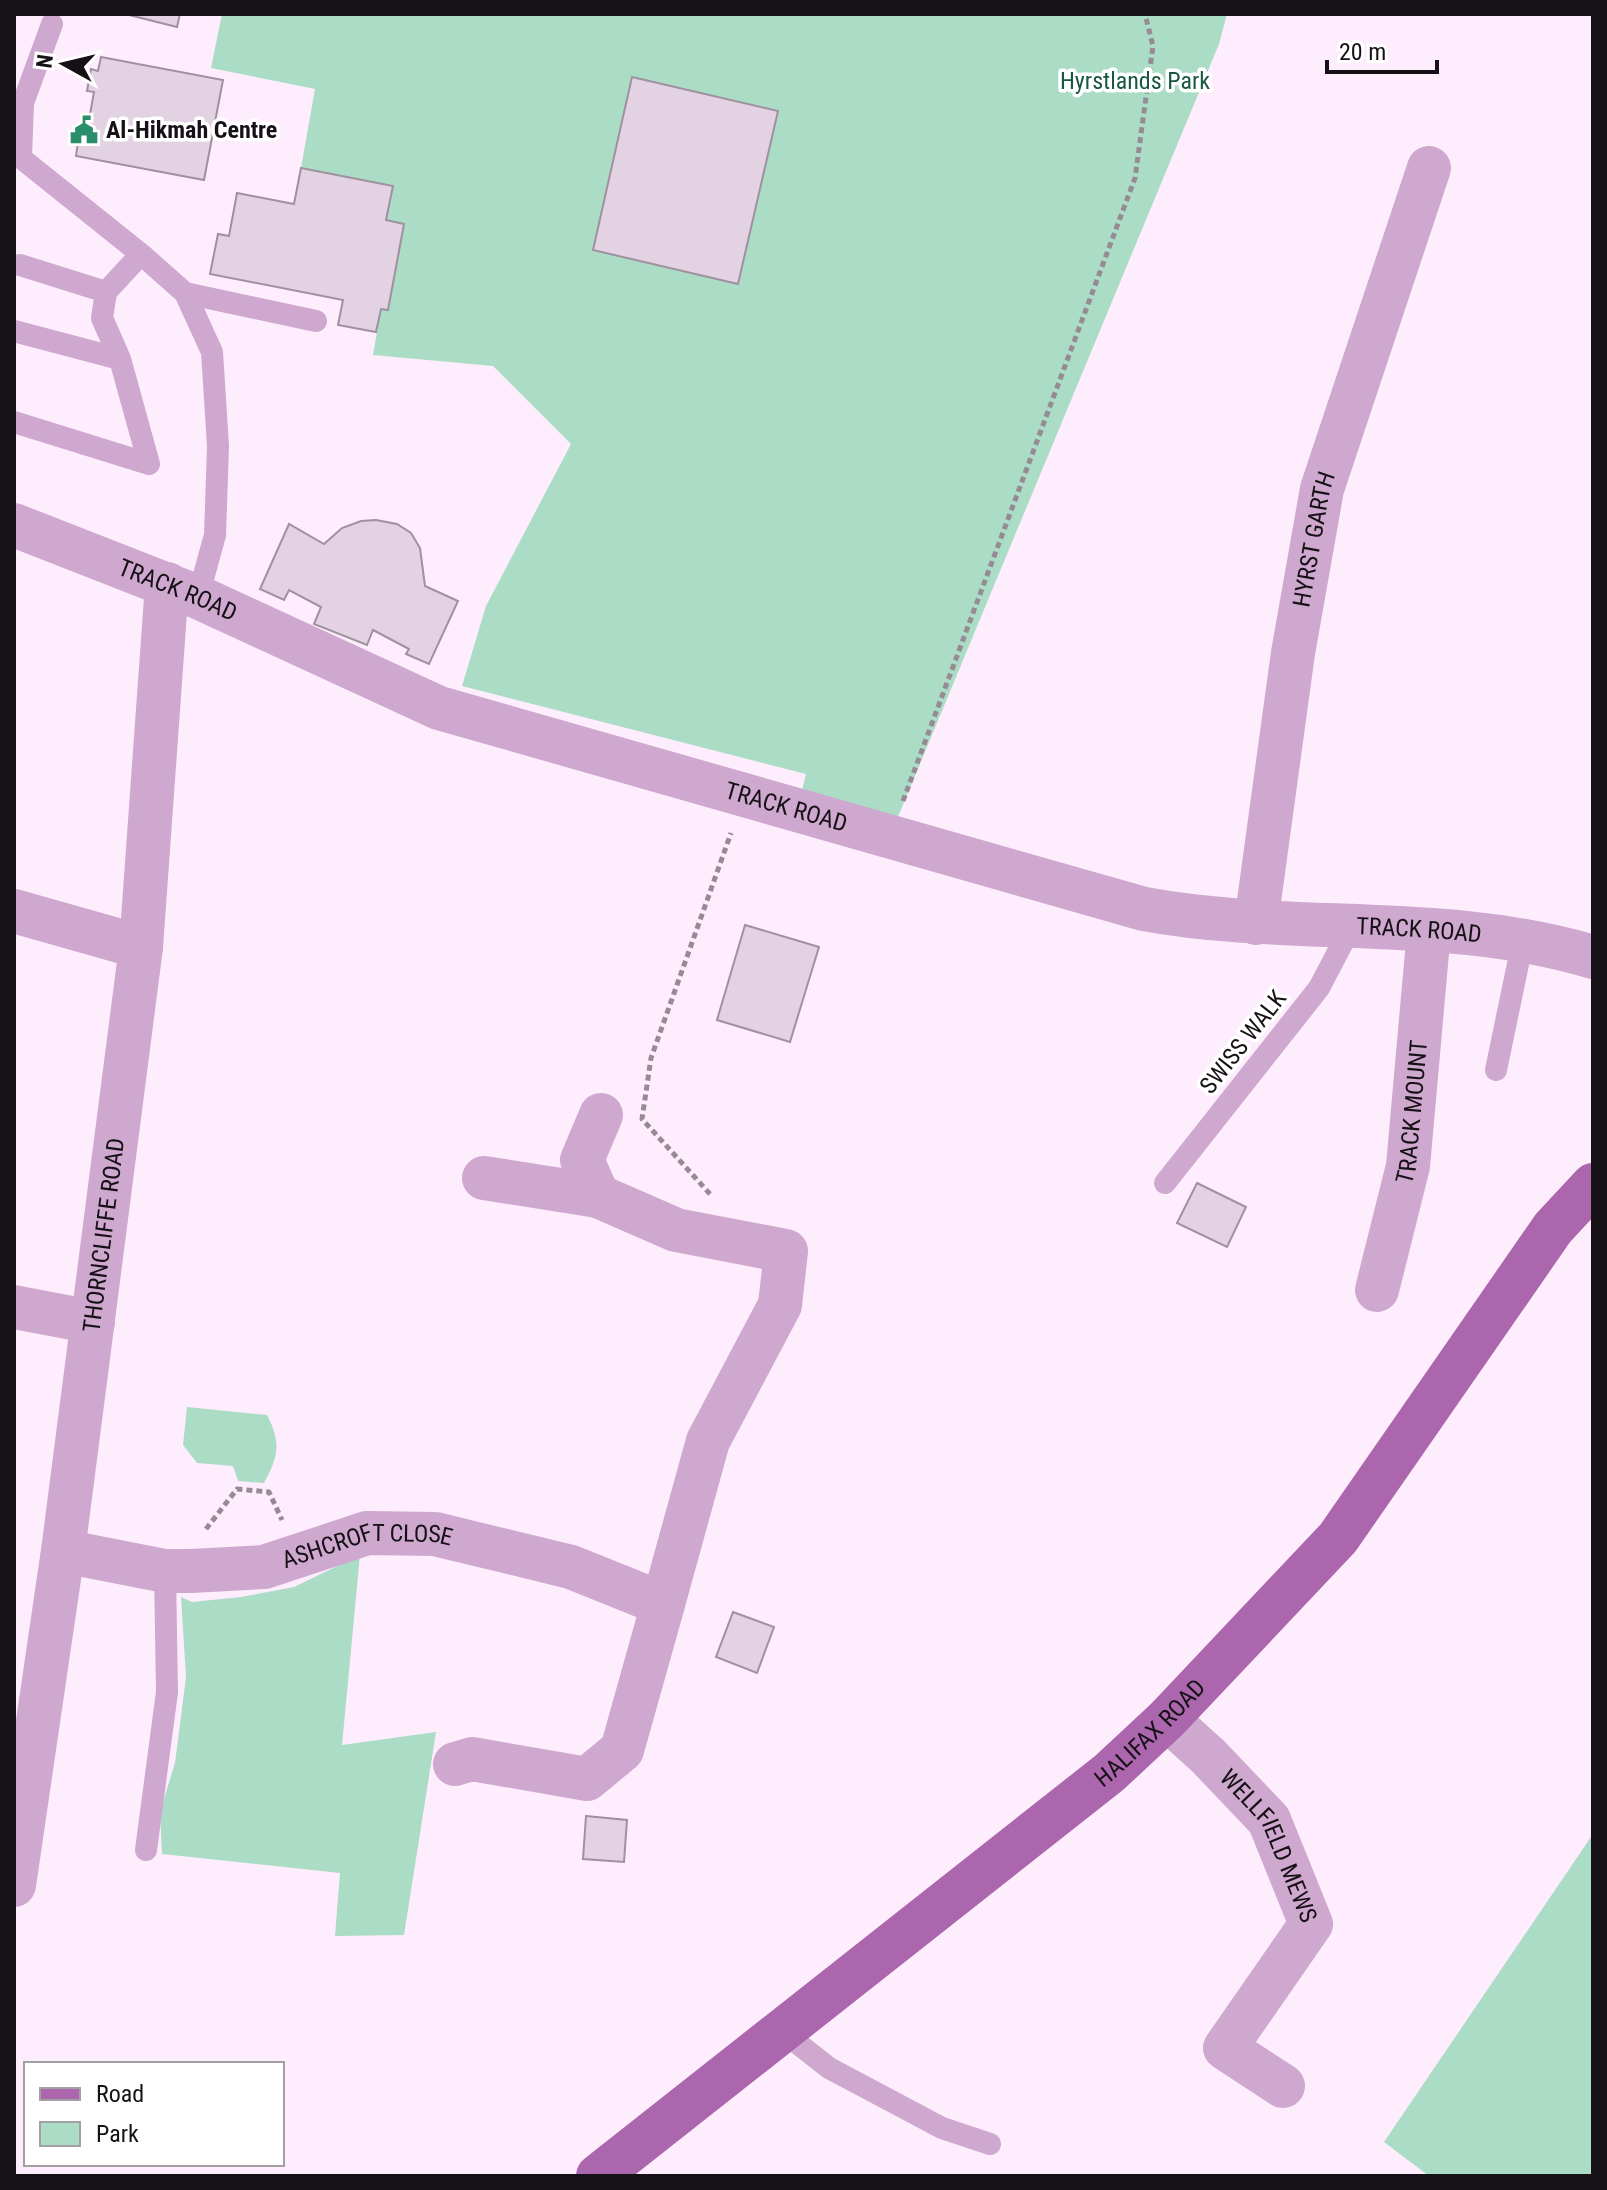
<svg xmlns="http://www.w3.org/2000/svg" width="1607" height="2190" viewBox="0 0 1607 2190" font-family="'Roboto Condensed',sans-serif">
  <rect width="100%" height="100%" fill="#feedfd"/>
  <!-- green -->
  <path fill="#abdcc5" d="M222 14H1227L1219 44 890 836 797 810 806 774 462 686 486 606 571 444 493 366 373 355 381 309H388L404 225 386 220 393 186 301 168 315 89 211 68Z
    M187 1407 267 1415C281 1442 279 1456 264 1483L238 1481 233 1466 197 1463 183 1445Z
    M360 1555 342 1745 436 1732 404 1935 335 1936 340 1873 162 1854 160 1812 175 1763 186 1677 181 1597 192 1602 241 1597 294 1587Z
    M1593 1834V2176H1429L1384 2142Z"/>
  <!-- building -->
  <path fill="#e2d2e2" stroke="#a091a0" stroke-width="2" d="M125 14H180L177 27Z
    M101 57 223 80 204 180 76 156 79 135 86 137 94 92 87 91 91 69 98 71Z
    M632 77 778 111 738 284 593 250Z
    M301 168 393 186 386 220 404 224 388 310 381 309 376 332 338 325 343 300 210 274 218 234 229 236 237 193 294 204Z
    M376 520 397 524 411 533 420 548 425 586 458 601 429 664 406 654 409 649 373 630 367 645 314 624 321 607 289 590 284 600 260 589 289 524 324 544 342 528 361 521Z
    M745 925 819 947 790 1042 717 1020Z
    M1197 1183 1246 1207 1227 1247 1177 1223Z
    M733 1612 774 1627 757 1673 716 1657Z
    M586 1816 627 1820 624 1862 583 1859Z"/>
  <g fill="none" stroke-linecap="round" stroke-linejoin="round">
    <!-- path -->
    <path stroke="#968a95" stroke-width="5" stroke-dasharray="6 4" stroke-linecap="butt" d="M903 801 1135 178 1153 46 1145 14
      M710 1194 642 1119 651 1058 731 833
      M206 1529 237 1489 269 1492 282 1520"/>
    <!-- service -->
    <path stroke="#cfa8cf" stroke-width="22" d="M52 24 23 103 21 158 141 254
      M20 265 106 292
      M185 293 316 321
      M14 331 120 359
      M14 422 149 464 120 359 102 318 106 292 141 254 185 293 212 352 218 446 215 535 198 597
      M1496 1070 1523 940
      M1165 1183 1319 988 1352 925
      M146 1850 167 1692 165 1571
      M782 2031 829 2068 942 2128 990 2144"/>
    <!-- minor -->
    <g stroke="#cfa8cf" stroke-width="44">
      <path d="M14 911 141 947"/>
      <path id="s1" d="M1256 923 1293 653 1322 489 1429 168"/>
      <path d="M601 1115 582 1160 598 1196 676 1230 786 1251 780 1305 708 1441 663 1604"/>
      <path d="M484 1178 598 1196"/>
      <path id="s2" d="M1377 1290 1408 1166 1429 930"/>
      <path d="M14 1307 93 1322"/>
      <path id="s3" d="M63 1551 165 1571H191L264 1567 367 1533 435 1534 571 1567 663 1604 622 1750 587 1779 472 1759 455 1764"/>
      <path id="s4" d="M1167 1719 1208 1756 1269 1820 1311 1924 1225 2048 1283 2086"/>
    </g>
    <!-- tertiary -->
    <g stroke="#cfa8cf" stroke-width="44">
      <path id="s5" d="M14 525 198 597 439 708 1144 909C1292 936 1447 913 1593 957"/>
      <path id="s6" d="M14 1885 63 1551 141 947 167 584"/>
    </g>
    <!-- primary -->
    <path stroke="#ac66ad" stroke-width="44" id="s7" d="M598 2176 1109 1773 1167 1719 1338 1538 1553 1228 1593 1185"/>
  </g>
  <!-- icons -->
  <defs>
    <symbol id="civic-bare" viewBox="-9 -9 18 18"><path d="M-.6-6.5H3V-4.5H.6V-3L4-1V1h2V6H-6V1h2V-1L-.6-3ZM-1.2 2.5V6h2.4V2.5Z" fill="#298e69" stroke="#fff" stroke-width="2.5" paint-order="stroke"/></symbol>
  </defs>
  <g fill-rule="evenodd">
    <use href="#civic-bare" x="64" y="110" width="40" height="40"/>
  </g>
  <g text-anchor="middle" dominant-baseline="central" stroke-width="7" stroke-linejoin="round" paint-order="stroke">
    <!-- park labels -->
    <g font-size="24" fill="#185740" stroke="#fff">
      <text x="1135" y="81">Hyrstlands Park</text>
    </g>
    <!-- poi labels -->
    <g font-size="24" font-weight="bold" fill="#161116" stroke="#fff" text-anchor="start">
      <text x="106" y="130">Al-Hikmah Centre</text>
    </g>
    <!-- street labels -->
    <g font-size="24" fill="#161116" stroke="#fff">
      <text stroke="none"><textPath href="#s1" startOffset="388">HYRST GARTH</textPath></text>
      <text stroke="none"><textPath href="#s5" startOffset="176">TRACK ROAD</textPath></text>
      <text stroke="none"><textPath href="#s5" startOffset="824">TRACK ROAD</textPath></text>
      <text stroke="none"><textPath href="#s5" startOffset="1472">TRACK ROAD</textPath></text>
      <text transform="translate(1243 1042) rotate(-52)">SWISS WALK</text>
      <text stroke="none"><textPath href="#s2" startOffset="182">TRACK MOUNT</textPath></text>
      <text stroke="none"><textPath href="#s6" startOffset="656">THORNCLIFFE ROAD</textPath></text>
      <text stroke="none"><textPath href="#s3" startOffset="310">ASHCROFT CLOSE</textPath></text>
      <text stroke="none"><textPath href="#s7" startOffset="708">HALIFAX ROAD</textPath></text>
      <text stroke="none"><textPath href="#s4" startOffset="166">WELLFIELD MEWS</textPath></text>
    </g>
  </g>
  <!-- border -->
  <rect width="1607" height="2190" fill="none" stroke="#161116" stroke-width="32"/>
  <!-- legend -->
  <rect x="24" y="2062" width="260" height="104" fill="#ffffff" stroke="#a2a0a2" stroke-width="2"/>
  <rect x="40" y="2088" width="40" height="12" fill="#ac66ad" stroke="#a2a0a2" stroke-width="2"/>
  <text x="96" y="2102" font-size="24" fill="#161116">Road</text>
  <rect x="40" y="2122" width="40" height="24" fill="#abdcc5" stroke="#a2a0a2" stroke-width="2"/>
  <text x="96" y="2142" font-size="24" fill="#161116">Park</text>
  <!-- north arrow -->
  <g transform="translate(64 64) rotate(278)" stroke="#ffffff" stroke-width="6" paint-order="stroke">
  <path d="M0-6L14 30L0 20L-14 30Z" fill="#161116"/>
  <text y="-12" font-size="22" font-weight="bold" text-anchor="middle" fill="#161116">N</text>
  </g>
  <!-- scale -->
  <path d="M1327 60v12h110v-12" fill="none" stroke="#161116" stroke-width="4"/>
  <text x="1339" y="60" font-size="24" fill="#161116" stroke="#ffffff" stroke-width="6" paint-order="stroke">20 m</text>
</svg>
